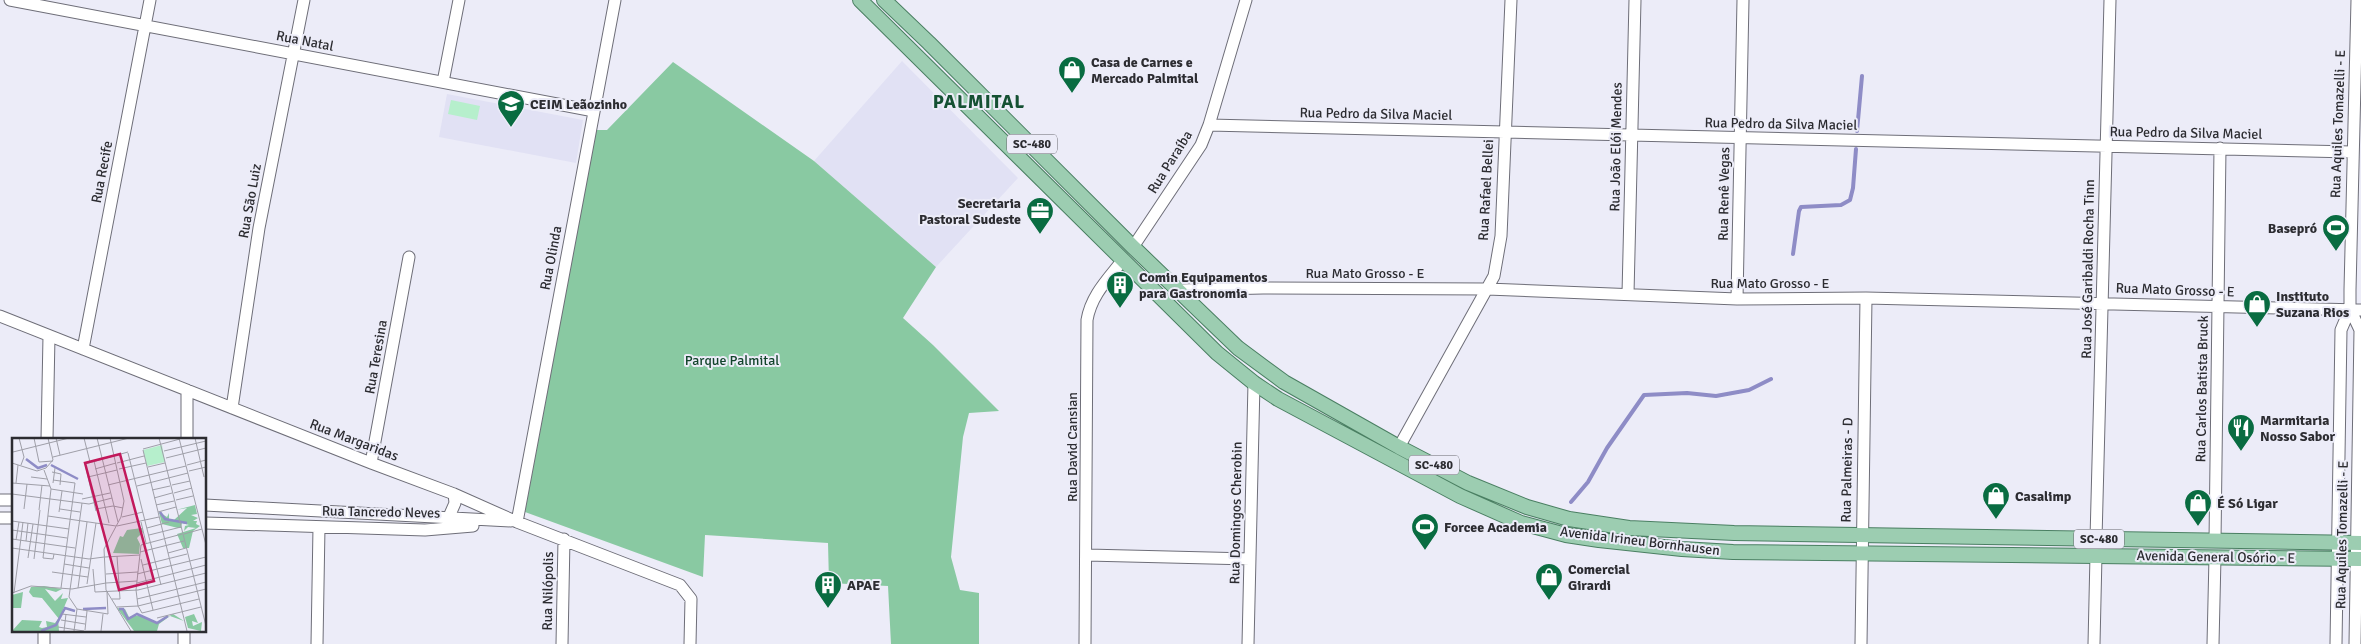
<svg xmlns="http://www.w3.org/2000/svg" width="2361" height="644" viewBox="0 0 2361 644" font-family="Signika,sans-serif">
  <rect width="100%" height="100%" fill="#ececf8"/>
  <!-- built -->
  <path fill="#e1e1f4" d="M902 61 1018 178 936 267 814 161Z
    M447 94 583 120 576 163 439 137Z"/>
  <!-- green -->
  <path fill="#b6efcc" d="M451 100 480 106 477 120 448 114Z"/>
  <!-- forest -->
  <path fill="#89c9a2" d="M673 62 814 161 936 267 903 318 933 345 999 411 969 413 963 437 951 557 960 590 979 593V644H891L888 586 829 583 828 543 705 535 703 577 525 512 596 130H607Z"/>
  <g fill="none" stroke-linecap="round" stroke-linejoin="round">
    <!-- stream -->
    <path stroke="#8e8cc6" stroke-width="4" d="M1857 131 1862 76
      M1793 254 1799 211 1801 207 1841 205 1850 200 1853 188 1856 149
      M1571 502 1588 482 1607 448 1644 395 1687 393 1716 396 1749 390 1771 379"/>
    <defs>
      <path id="minor" d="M10 0 594 111
        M443 82 459 0
        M1209 125 2352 152
        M1133 247 1201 145 1209 125 1246 0
        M1178 290 1263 288 1487 289 1737 299 1866 298 2361 310
        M1628 294 1635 0
        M1737 299 1743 0
        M0 316 371 463 454 494 517 522 680 585 691 599 690 644
        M83 349 150 0
        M232 408 259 228 304 0
        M47 439 49 336
        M187 439V390
        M1399 447 1494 276 1501 236 1511 0
        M371 463 409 257
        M0 500H14
        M205 505 511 521
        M0 518H14
        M448 519 455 503 454 494
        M517 522 615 0
        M205 523 425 530 473 526
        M2096 539 2110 0
        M2215 541 2220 148
        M1087 555 1250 559
        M44 644V630
        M184 644V630
        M317 644 319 527
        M562 644 564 539
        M1085 644 1087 320C1091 296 1107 280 1122 261
        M1248 644 1254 383
        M1861 644 1866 298
        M2094 644 2096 555
        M2213 644 2215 557
        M2336 644 2341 330 2350 309
        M2355 644 2360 330 2350 309V290L2357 0"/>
      <path id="major" d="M860 0 1217 353 1254 383 1278 399 1460 496 1521 523 1566 535 1599 540 1682 549 1733 552 2361 559
        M884 0 929 43 1133 247 1238 348 1284 382 1399 447 1468 483 1527 507 1569 519 1629 528 1734 533 2361 543"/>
    </defs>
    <!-- minor casing -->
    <use href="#minor" stroke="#6e6e78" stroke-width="13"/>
    <!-- major casing -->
    <use href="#major" stroke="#4a7f62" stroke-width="16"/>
    <!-- minor -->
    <use href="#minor" stroke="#fff" stroke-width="11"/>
    <!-- major -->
    <use href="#major" stroke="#9ccdb1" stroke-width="14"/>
  </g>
  <!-- icons -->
  <defs>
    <symbol id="shop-pin" viewBox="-11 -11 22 30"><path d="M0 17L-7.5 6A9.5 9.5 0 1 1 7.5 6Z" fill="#096c41" stroke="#ececf8"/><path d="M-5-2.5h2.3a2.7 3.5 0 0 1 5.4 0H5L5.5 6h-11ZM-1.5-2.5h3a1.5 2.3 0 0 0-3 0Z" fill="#fff"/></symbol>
    <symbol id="school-pin" viewBox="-11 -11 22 30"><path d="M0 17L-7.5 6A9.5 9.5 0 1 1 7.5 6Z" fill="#096c41" stroke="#ececf8"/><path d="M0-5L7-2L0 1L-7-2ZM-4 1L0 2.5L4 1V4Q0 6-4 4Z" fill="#fff"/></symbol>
    <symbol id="office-pin" viewBox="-11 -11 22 30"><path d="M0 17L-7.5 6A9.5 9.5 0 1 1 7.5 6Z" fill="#096c41" stroke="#ececf8"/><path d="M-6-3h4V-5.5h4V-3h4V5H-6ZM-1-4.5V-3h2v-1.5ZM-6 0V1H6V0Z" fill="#fff"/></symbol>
    <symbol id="stadium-pin" viewBox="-11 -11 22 30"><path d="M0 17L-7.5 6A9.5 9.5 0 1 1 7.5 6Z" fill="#096c41" stroke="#ececf8"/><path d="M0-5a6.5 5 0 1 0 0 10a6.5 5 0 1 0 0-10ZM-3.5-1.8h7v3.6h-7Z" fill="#fff"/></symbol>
    <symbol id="building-pin" viewBox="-11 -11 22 30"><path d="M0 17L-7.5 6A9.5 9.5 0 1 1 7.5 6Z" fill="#096c41" stroke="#ececf8"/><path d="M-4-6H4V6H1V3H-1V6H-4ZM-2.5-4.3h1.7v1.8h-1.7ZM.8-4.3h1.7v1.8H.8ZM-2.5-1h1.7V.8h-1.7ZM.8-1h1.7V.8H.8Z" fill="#fff"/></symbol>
    <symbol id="restaurant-pin" viewBox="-11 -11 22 30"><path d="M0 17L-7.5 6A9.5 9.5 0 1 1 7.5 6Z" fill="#096c41" stroke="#ececf8"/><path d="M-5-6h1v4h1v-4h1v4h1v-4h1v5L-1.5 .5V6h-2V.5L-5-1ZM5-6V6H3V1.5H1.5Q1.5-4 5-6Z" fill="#fff"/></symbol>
  </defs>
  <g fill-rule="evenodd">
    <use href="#shop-pin" x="1056" y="54" width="32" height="43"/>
    <use href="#school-pin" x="495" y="88" width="32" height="43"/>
    <use href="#office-pin" x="1024" y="195" width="32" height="43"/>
    <use href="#stadium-pin" x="2320" y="212" width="32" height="43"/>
    <use href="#building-pin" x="1104" y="269" width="32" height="43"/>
    <use href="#shop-pin" x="2241" y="288" width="32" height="43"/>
    <use href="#restaurant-pin" x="2225" y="412" width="32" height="43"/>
    <use href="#shop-pin" x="1980" y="480" width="32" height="43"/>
    <use href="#shop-pin" x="2182" y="487" width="32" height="43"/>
    <use href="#stadium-pin" x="1409" y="511" width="32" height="43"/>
    <use href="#shop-pin" x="1533" y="561" width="32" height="43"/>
    <use href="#building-pin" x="812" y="569" width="32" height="43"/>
  </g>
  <g text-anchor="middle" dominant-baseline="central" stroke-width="4" stroke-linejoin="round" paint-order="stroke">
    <!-- shield labels -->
    <g fill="#ececf8" stroke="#66666d" stroke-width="1">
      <rect x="1007" y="134.5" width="50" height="19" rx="4"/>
      <rect x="1409" y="455.5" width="50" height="19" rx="4"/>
      <rect x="2074" y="529.5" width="50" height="19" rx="4"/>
    </g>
    <g font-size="12" font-weight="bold" fill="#2c2c31">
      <text x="1032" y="144">SC-480</text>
      <text x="1434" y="465">SC-480</text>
      <text x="2099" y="539">SC-480</text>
    </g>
    <!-- street labels -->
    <g font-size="14" fill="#2c2c31" stroke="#ececf8">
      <text transform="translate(305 41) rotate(11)">Rua Natal</text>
      <text transform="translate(1376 114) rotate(1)">Rua Pedro da Silva Maciel</text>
      <text transform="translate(1781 124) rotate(1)">Rua Pedro da Silva Maciel</text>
      <text transform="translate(2338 124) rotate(-88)">Rua Aquiles Tomazelli - E</text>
      <text transform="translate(2186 133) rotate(1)">Rua Pedro da Silva Maciel</text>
      <text transform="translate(1616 147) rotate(-89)">Rua João Elói Mendes</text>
      <text transform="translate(1170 162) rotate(-58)">Rua Paraíba</text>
      <text transform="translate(102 172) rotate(-79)">Rua Recife</text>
      <text transform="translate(1486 190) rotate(-87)">Rua Rafael Bellei</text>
      <text transform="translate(1724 194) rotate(-89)">Rua Renê Vegas</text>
      <text transform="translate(250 201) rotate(-80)">Rua São Luiz</text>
      <text transform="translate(551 258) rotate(-79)">Rua Olinda</text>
      <text transform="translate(2088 269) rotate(-89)">Rua José Garibaldi Rocha Tinn</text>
      <text x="1365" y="273">Rua Mato Grosso - E</text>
      <text x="1770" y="283">Rua Mato Grosso - E</text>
      <text transform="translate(2175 290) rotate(2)">Rua Mato Grosso - E</text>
      <text transform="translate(376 357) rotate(-80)">Rua Teresina</text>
      <text transform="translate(2202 389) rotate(-89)">Rua Carlos Batista Bruck</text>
      <text transform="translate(354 440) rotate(21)">Rua Margaridas</text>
      <text transform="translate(1072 447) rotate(-90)">Rua David Cansian</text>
      <text transform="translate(1847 470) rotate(-89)">Rua Palmeiras - D</text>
      <text transform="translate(381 512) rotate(1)">Rua Tancredo Neves</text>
      <text transform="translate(1236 513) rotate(-89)">Rua Domingos Cherobin</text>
      <text transform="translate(2342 535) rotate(-89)">Rua Aquiles Tomazelli - E</text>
      <text transform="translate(1640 541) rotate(7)">Avenida Irineu Bornhausen</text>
      <text transform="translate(2216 557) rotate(1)">Avenida General Osório - E</text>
      <text transform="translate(548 591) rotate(-89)">Rua Nilópolis</text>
    </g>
    <!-- poi labels -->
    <g font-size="14" font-weight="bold" fill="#2c2c31" stroke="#ececf8" text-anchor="start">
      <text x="1091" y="62">Casa de Carnes e<tspan x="1091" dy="16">Mercado Palmital</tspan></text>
      <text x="530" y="104">CEIM Leãozinho</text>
      <text x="1021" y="203" text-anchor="end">Secretaria<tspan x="1021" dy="16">Pastoral Sudeste</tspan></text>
      <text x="2317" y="228" text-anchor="end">Basepró</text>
      <text x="1139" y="277">Comin Equipamentos<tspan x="1139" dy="16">para Gastronomia</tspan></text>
      <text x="2276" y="296">Instituto<tspan x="2276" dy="16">Suzana Rios</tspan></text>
      <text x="2260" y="420">Marmitaria<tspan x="2260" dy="16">Nosso Sabor</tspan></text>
      <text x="2015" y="496">Casalimp</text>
      <text x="2217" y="503">É Só Ligar</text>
      <text x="1444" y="527">Forcee Academia</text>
      <text x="1568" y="569">Comercial<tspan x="1568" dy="16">Girardi</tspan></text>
      <text x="847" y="585">APAE</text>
    </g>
    <!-- park labels -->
    <g font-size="14" fill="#12442b" stroke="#ececf8">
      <text x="732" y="360">Parque Palmital</text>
    </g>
    <!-- district labels -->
    <g font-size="19" font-weight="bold" letter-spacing="1" fill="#155133" stroke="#ececf8">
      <text x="979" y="102">PALMITAL</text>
    </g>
  </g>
  <!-- overview -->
  <g transform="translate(12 438)">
    <rect width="194" height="194" fill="#ececf8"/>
    <path d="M150 7 153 24 135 28 131 12Z" fill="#b6efcc"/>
    <path d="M183 67 185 76 179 77 186 80 181 83H185L184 86 188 88 181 93 177 110H171L165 96 184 90 176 89 172 93 173 88 177 87 170 85 169 90H166L150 86 147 74 155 79 157 75V81L162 82 175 70 164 72ZM130 90 131 94 125 100 128 106 127 116 101 115 108 98 111 99 115 92ZM32 148 50 151 44 154 33 151 43 163 51 155 49 161 56 160 47 181 30 160 21 159 17 154 19 149ZM11 154 9 170H0V157ZM105 170 113 171 117 179 129 177 145 185 161 176 172 183 158 178 147 186 145 193H122ZM182 176 186 185 180 183 181 188 190 184 189 193 176 190 173 179ZM46 181 47 193H0L10 182 30 183 27 189 30 190 35 189 34 183 43 185Z" fill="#89c9a2"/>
    <path fill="none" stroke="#8e8cc6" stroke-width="2.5" d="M14 21 26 30 35 27M39 27 66 41M148 74 153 81 175 85M71 171 94 170M107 171H111L116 181 125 176 145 185 156 178M29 193 44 187 53 170 63 173"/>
    <path fill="none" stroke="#9f9fa8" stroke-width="1" d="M7 0 12 19 9 27M22 0 27 24 41 23M44 0 48 17M72 0 78 24M85 0 106 84M98 0 112 63 109 79 92 111 94 152 119 193M147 0 194 188M167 0 194 107M183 0 192 39M131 11 168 1M131 12 175 193M152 13 194 3M1 14 57 0M116 15 149 147M41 19 117 0M154 20 194 10M82 23 97 85M0 25 25 33 34 30 41 22 36 0M105 25 132 18M175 27 194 22M136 29 153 25M83 31 104 25M107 31 134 25M32 32 39 51 31 120 41 121 42 116M177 33 194 29M40 34 49 36 48 47M19 39 35 41M76 39 105 32M41 42 63 45 49 150M0 45 38 48M4 45 6 27M41 45 43 30M96 47 174 28M160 47 178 43M125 48 176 35M39 51 71 56M140 52 158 48M162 55 180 50M0 56 77 66 100 60M142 60 160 55M70 61 98 55M164 62 181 58M144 67 162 63M12 71 15 46M48 71 68 74M84 71 101 68 111 70M27 72 30 47M84 73 73 26 116 14M47 74 50 53M146 74 164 69M36 78 104 88M110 79 131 74M0 83 57 91M129 84 134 105M105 88 147 79M135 90 157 84M0 92 55 100M170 96 129 107 124 152 126 168 130 175 187 161M172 96 190 91M137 97 169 89M0 101 63 110M4 102 7 84M14 103 16 85M0 110 77 121 92 119M128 114 172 103M156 115 174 110M93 119 128 117M16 120 21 86M22 121 28 72M129 121 141 172M52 126 77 130M131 127 175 116M81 131 83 154 126 152 194 135M40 134 76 139M94 136 126 134M125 136 194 119M94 145 125 143M125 145 194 127M75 146 84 85M66 150 75 84M0 155 19 148 60 151 94 145M2 155 11 84M100 161H108L105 118M125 161 194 144M105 169 126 168 194 151M65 171 57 159 70 65M65 171 96 176 95 154M50 176 74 179M145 180 189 169M49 182 73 186M46 189 72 193M73 192 75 173M52 193 54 176M62 193 65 171M89 193 91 176"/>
    <path fill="#c2185b" fill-opacity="0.15" stroke="#c2185b" stroke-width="2.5" d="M108 16 142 143 107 152 73 25Z"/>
    <rect width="194" height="194" fill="none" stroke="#2c2c31" stroke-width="2.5"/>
  </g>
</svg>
